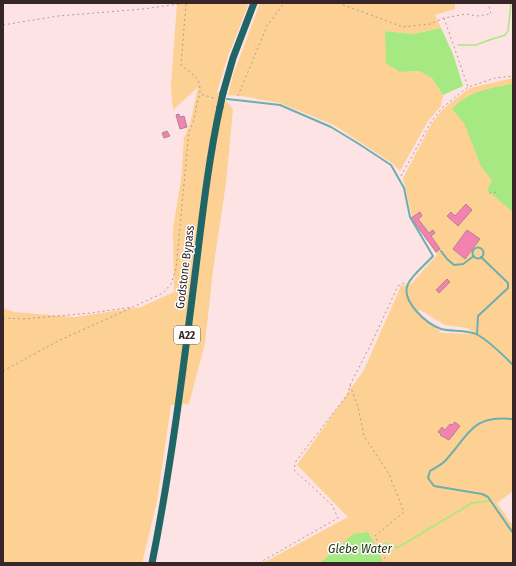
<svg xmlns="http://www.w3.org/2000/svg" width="516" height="566" viewBox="0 0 516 566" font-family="'Fira Sans Condensed',sans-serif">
  <rect width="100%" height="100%" fill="#fee3e4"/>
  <!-- green -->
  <path fill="#fcd193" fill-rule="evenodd" d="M177 3H249L228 56 217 92 233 109 226 183 213 270 205 343 189 404 171 405 157 501 142 563H3V308L14 312 75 317 141 307 174 292 173 228 181 180 184 138 190 124 198 87 173 110 171 86Z
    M260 3H455V9L435 15 441 28 413 34 385 31 400 72 419 71 432 78 443 95 441 106 428 121 400 171 392 163 334 125 280 103 242 96 228 95 233 75Z
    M513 78V365L495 350 513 366V491L497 503 513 526V563H263L348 517 297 465 364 370 401 286 411 284 437 255 412 217 403 178 432 123 443 109 470 88ZM420 310 445 325 467 328 476 334 442 333 416 312Z"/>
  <!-- water -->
  <path fill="#a6e983" d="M441 28 453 54 463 86 443 95 432 78 419 71 400 72 386 63 385 31 413 34Z
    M513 84V212L487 190 492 181 481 166 464 123 452 109C468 91 491 88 513 84Z
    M368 532 379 551 383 563H320L353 534Z"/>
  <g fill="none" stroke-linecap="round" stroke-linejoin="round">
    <!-- stream -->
    <path stroke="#a6e983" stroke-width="1.5" d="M493 39 505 35 508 31 511 3
      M458 45H476L492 39
      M384 543 397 548 472 503 489 501"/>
  </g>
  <!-- building -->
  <path fill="#f481b0" stroke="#ac8693" d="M179 114 180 117 184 116 187 127 180 129 176 115Z
    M167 131 170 136 164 138 162 133Z
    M466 204 472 210 458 226 447 216 451 212 455 216Z
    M420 212 422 216 418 219 429 233 433 230 435 233 431 236 440 249 436 252 411 218Z
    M467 230 480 239 465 259 453 249Z
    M447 279 450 282 439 293 436 290Z
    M455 422 460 426 449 440 440 435 441 434 438 432 442 427 445 430 450 424 452 425Z"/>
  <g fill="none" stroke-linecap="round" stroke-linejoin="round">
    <!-- path -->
    <path stroke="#b29b9c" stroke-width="1" stroke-dasharray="2 3" stroke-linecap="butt" d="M338 3 403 27 430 24 444 18 466 14 477 16 491 14 488 3
      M186 4 181 65C193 75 201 77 200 94L214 98
      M444 18 468 87
      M3 25 58 16 143 9 186 3
      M238 96 267 26 284 3
      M401 176 431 122 442 108 468 87 495 78 513 76
      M489 193 498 192
      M3 318 23 319 91 313 133 307 163 293 171 284 176 269 189 131C196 121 195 106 200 94
      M3 371 58 341 131 308
      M350 385 358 407 364 436 389 474 404 512 375 536 387 563
      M259 563 338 518 332 505 294 470 296 461 348 394 350 385 372 342 398 286 404 283"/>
    <!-- service -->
    <path stroke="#6dafaf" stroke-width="2" d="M227 99 280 105 331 127 359 144 391 165 404 188 410 217 433 256C425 265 413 274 408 284 400 301 427 324 441 329 451 332 468 329 478 335 487 340 505 357 513 365
      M472.5 253a5.5 5.5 0 1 1 11 0a5.5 5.5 0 1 1-11 0Z
      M441 251 447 259 454 265 463 264 474 256
      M477 334 478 316 508 288V283L481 257
      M513 419C471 415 470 434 445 461 441 465 435 468 430 471L428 478 434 486 482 494 488 497 513 533"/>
    <!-- trunk -->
    <path stroke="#206667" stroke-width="7" d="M223 93 233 58 254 3
      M152 563C171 468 183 371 195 275 202 219 208 162 220 107"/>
    <!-- trunk-bridge -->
    <path stroke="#206667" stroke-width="7" d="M220 107 223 93"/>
  </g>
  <g text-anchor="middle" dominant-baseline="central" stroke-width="3" stroke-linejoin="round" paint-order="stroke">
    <!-- shield labels -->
    <rect fill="#fff" stroke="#736768" stroke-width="1" x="174" y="326" width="26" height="18" rx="3"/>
    <g font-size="11" font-weight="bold" fill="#372627">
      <text x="187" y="335">A22</text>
    </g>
    <!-- street labels -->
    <g font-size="12" fill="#372627" stroke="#fff">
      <text transform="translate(185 267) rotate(-83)">Godstone Bypass</text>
    </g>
    <!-- water labels -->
    <g font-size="13" font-style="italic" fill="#1d360e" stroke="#fff">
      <text x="360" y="548">Glebe Water</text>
    </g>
  </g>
  <!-- border -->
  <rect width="516" height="566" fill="none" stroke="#372627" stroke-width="8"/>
</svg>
